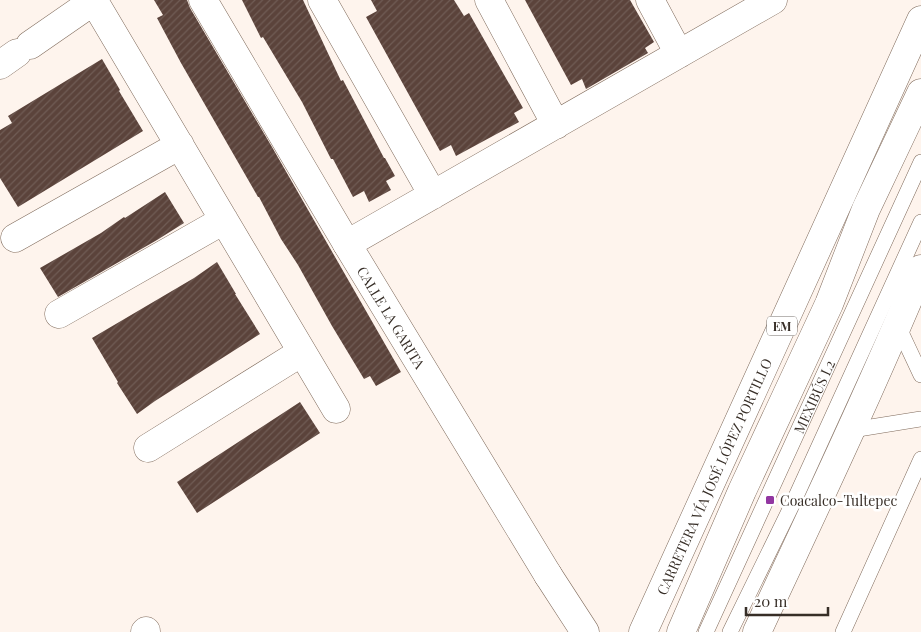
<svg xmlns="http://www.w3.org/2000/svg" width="921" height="632" viewBox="0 0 921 632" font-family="'Playfair Display',serif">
  <defs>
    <pattern id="building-hatch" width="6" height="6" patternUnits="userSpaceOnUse" patternTransform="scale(1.25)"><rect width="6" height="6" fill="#5b433b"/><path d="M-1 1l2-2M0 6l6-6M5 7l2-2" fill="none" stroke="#705c55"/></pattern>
  </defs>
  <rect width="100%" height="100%" fill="#fef4ed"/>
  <!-- building -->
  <path fill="url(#building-hatch)" d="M154 0H187L190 8 272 147 401 372 376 386 370 376 364 379 332 326 298 265 281 239 259 197H258L181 63 157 18 163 15Z
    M242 0H303L341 81 343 80 384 158H385L395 176 386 181 391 190 369 202 364 191 353 197 333 159H331L302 102 263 37 261 38Z
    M371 0H454L464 16 469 13 523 108 514 113 519 122 456 156 451 145 440 151 366 17 377 11Z
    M525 0H630L654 42 645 48 648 53 586 89 582 79 571 85Z
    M102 59 120 90 119 91 143 131 18 207 0 178V130L12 123 8 116Z
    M165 192 184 223 157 240 58 297 40 268 101 233 124 217 125 218Z
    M217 262 236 294H235L260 334 155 401 137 414 117 383 118 382 92 338 194 278Z
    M300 402 320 433 197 513 177 482Z"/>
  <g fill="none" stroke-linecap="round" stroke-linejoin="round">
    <defs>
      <g id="service">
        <path d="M898 326 921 375"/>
        <path d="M852 430 921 419"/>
        <path id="s1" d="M706 632 921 162"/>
        <path d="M730 632 793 503 921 222"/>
        <path d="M843 632 921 459"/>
      </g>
      <path id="minor" d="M322 0 433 195
        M489 0 556 125
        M650 0 679 54
        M94 1 336 409
        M30 45 95 0
        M0 65 17 53
        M15 238 180 145
        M347 244 773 0
        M59 314 224 220
        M148 448 302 352
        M548 575 585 632
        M145 632 146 631"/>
      <g id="tertiary">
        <path id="s2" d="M203 0 347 244 548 575"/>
      </g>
      <g id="primary">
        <path id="s3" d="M643 632 921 20"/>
        <path d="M681 632 742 491 829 304 866 209 921 93"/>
        <path d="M757 632C813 512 870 392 921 269"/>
      </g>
    </defs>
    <!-- service casing -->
    <use href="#service" stroke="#7f6a5b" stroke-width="16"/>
    <!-- minor casing -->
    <use href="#minor" stroke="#7f6a5b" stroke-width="29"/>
    <!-- tertiary casing -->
    <use href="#tertiary" stroke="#7f6a5b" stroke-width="29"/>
    <!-- primary casing -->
    <use href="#primary" stroke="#7f6a5b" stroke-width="29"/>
    <!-- service -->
    <use href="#service" stroke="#fff" stroke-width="15"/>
    <!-- minor -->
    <use href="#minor" stroke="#fff" stroke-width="28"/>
    <!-- tertiary -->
    <use href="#tertiary" stroke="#fff" stroke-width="28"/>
    <!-- primary -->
    <use href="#primary" stroke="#fff" stroke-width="28"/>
  </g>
  <!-- markers -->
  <rect fill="#9236a1" stroke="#fff" stroke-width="2" x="765" y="495" width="10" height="10" rx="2.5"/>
  <g text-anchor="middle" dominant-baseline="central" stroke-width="5" stroke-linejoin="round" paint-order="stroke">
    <!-- shield labels -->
    <rect fill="#fff" stroke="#736d68" stroke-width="1" x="767" y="316.5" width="30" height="19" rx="4"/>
    <g font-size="12" font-weight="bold" fill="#372e27">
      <text x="782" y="326">EM</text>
    </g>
    <!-- street labels -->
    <g font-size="14" fill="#372e27" stroke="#fff">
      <text stroke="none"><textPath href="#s2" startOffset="369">CALLE LA GARITA</textPath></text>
      <text stroke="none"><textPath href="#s1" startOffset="259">MEXIBÚS L2</textPath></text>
      <text stroke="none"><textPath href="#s3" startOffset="171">CARRETERA VÍA JOSÉ LÓPEZ PORTILLO</textPath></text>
    </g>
    <!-- poi labels -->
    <g font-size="14" fill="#372e27" stroke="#fff" text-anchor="start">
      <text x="780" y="500">Coacalco-Tultepec</text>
    </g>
  </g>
  <!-- scale -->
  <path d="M746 607v8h82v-8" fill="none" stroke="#372e27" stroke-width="2.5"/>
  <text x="754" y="607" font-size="15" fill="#372e27" stroke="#ffffff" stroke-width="4" paint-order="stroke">20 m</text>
</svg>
